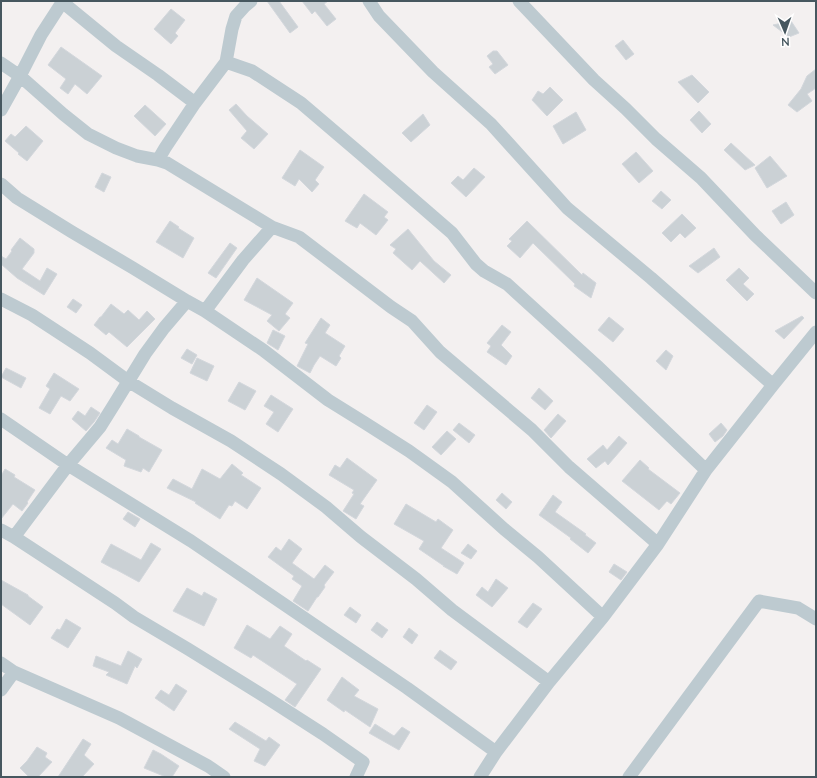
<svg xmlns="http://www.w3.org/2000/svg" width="817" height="778" viewBox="0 0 817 778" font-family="Lato,sans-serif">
  <rect width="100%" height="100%" fill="#f3f0f0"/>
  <!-- building -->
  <path fill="#cbd1d5" stroke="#d3d7dc" d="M267 1H279L298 27 290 33Z
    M302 1H328L324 4 336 19 327 26 315 11 312 14Z
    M171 9 185 20 175 33 178 36 171 44 154 29Z
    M791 21 799 33 789 37 773 25Z
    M623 40 634 54 626 60 615 46Z
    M61 47 102 76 87 94 75 84 68 94 60 88 66 79 48 65Z
    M493 51H497L508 65 495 74 489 67 493 64 487 56Z
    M816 69V88L807 94 812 101 797 112 788 105 801 89 807 76Z
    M692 75 709 92 698 103 678 82Z
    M550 87 563 100 547 116 532 100 538 91 543 94Z
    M236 104 247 116 268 134 254 149 241 138 247 131 229 110Z
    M145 105 166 124 155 136 134 116Z
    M699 111 711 124 702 133 690 120Z
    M576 112 586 130 563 144 553 126Z
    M423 114 430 125 411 142 402 133Z
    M26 126 43 141 27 161 18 154 19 153 5 141 11 134 15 137Z
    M731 143 755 165 745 170 724 150Z
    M300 150 324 167 315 180 319 184 312 192 299 179 295 186 282 178Z
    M636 152 653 171 639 183 622 164Z
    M770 156 787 176 767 188 755 168Z
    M474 168 485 177 466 197 451 183 458 176 463 180Z
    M102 173 111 177 104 192 95 187Z
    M661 191 671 200 662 209 652 201Z
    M364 194 388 212 384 217 388 220 376 235 360 223 357 228 345 221Z
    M786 202 794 215 781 224 772 211Z
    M682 214 696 228 685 238 680 233 671 242 662 233Z
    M170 221 179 227 178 228 194 238 183 258 156 242Z
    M527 221 582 275 583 273 596 283 591 298 574 286 575 284 534 244 533 243 520 258 507 246 512 241 509 239Z
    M408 229 434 261 451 275 444 283 420 261 412 270 393 253 396 249 390 245Z
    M20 238 34 249V253L22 269 40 281 47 268 57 274 44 295 17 278 1 264V256L6 259 12 251 11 250Z
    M230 243 237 248 216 278 208 273Z
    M714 248 720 257 698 273 689 266Z
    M739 268 749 278 743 284 754 294 747 301 726 280Z
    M257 278 293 303 285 314 290 318 279 331 267 321 272 315 244 300Z
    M73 299 82 305 76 313 67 307Z
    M111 304 124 314 128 310 139 320 147 311 155 319 127 347 109 332 106 335 94 325 100 317H101Z
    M802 316 804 318 784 339 775 331Z
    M609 317 624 329 613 342 598 330Z
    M321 318 330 325 325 333 345 346 339 356 341 358 336 366 320 356 314 365 310 373 297 366 308 344 305 343Z
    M502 325 511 332 501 345 512 356 506 365 487 352 491 346 487 343Z
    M273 330 285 336 278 350 267 343Z
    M187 349 197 355 192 364 181 358Z
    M666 350 673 356 666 370 656 361Z
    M197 358 214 366 207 381 190 373Z
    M6 368 26 378 21 388 1 377Z
    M54 373 79 389 70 401 61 396 50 414 39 408 50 389 46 386Z
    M239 382 256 391 245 410 228 401Z
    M539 388 553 401 545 410 531 398Z
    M271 395 293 409 278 432 266 424 274 412 264 406Z
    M427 405 437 412 424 430 414 423Z
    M91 407 100 413 94 422 86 431 72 419 78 411 85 416Z
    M558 414 566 421 551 438 544 430Z
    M459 423 475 435 469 443 453 430Z
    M721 423 727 430 723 436 715 442 709 434Z
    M127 429 139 436V437L162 450 149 472 143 468 141 472 124 466 126 460 106 448 112 440 118 444Z
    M447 431 456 439 441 455 432 447Z
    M619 436 627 443 608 465 605 461 596 468 587 459 603 445 607 450Z
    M347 458 377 480 360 504 364 506 356 519 343 511 354 494 352 493 354 490 329 475 335 465 340 468Z
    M640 460 649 468 648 469 680 493 671 504 667 501 659 510 622 481Z
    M232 464 243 473 241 475 261 488 247 509 235 501 232 506 229 505 220 519 195 503 196 502 167 488 173 479 192 489 202 469 220 479Z
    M5 469 15 475 14 477 35 490 27 502 28 503 22 511 13 504 1 519V476Z
    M502 493 512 502 506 509 496 500Z
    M553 495 562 502 555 512 586 534 585 535 596 543 588 553 570 539 571 538 539 515Z
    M406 504 436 522 438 519 453 530 441 548 464 563 457 574 443 566H444L419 549 424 541 394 524Z
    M128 512 140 519 135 527 123 519Z
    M289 539 302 549 292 563 314 579 325 565 334 572 324 585 325 587 318 597H317L308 611 293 601 302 586 292 579 294 576 268 557 276 547 281 551Z
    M151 543 161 549 139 582 115 569H114L101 562 111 544 141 560Z
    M468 544 477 551 471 559 461 553Z
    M614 564 627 572 621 580 609 572Z
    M496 579 508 588 492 607 476 595 482 587 488 592Z
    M1 580 28 595V596L43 607 30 625 1 604Z
    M187 588 202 596 204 592 217 599 204 626 173 611Z
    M533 603 542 609 527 628 518 622Z
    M350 607 361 615 356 623 344 615Z
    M66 619 81 628 68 648 51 638 57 629 60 630Z
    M377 622 388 630 382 638 371 630Z
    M247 625 270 639 280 626 292 634 284 646 306 661 307 660 321 669 295 707 285 700 297 684 253 655 251 658 234 648Z
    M409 628 418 635 412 644 403 637Z
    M440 650 457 662 451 670 434 658Z
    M128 651 142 659 137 668 135 666 127 684 106 675 109 672 93 666 96 656 121 666Z
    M342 677 359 690 354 696 378 709 370 727 345 710 344 712 327 700Z
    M176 684 187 691 174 711 155 698 161 690 169 695Z
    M235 722 266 741 269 737 280 745 265 766 254 761 260 749 229 729Z
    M375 724 394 736 402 727 410 732 399 750 369 733Z
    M83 739 91 744 84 755 94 764 82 777H58Z
    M37 747 47 753 45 757 52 762 38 777H29L20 768 27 761Z
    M153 750 161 754 179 766 172 777H166L144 768Z"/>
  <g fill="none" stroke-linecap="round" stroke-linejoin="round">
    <!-- street -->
    <path stroke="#bdcad0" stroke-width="13" d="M61 1 116 46 158 75 195 103
      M369 1 379 16 433 72 491 124 567 208 651 278 773 385
      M519 1 594 80 626 109 656 139 701 178 755 235 816 293
      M226 62 252 71 301 103 362 155 452 233 476 264 484 271 507 284 596 365 706 470
      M1 63 20 76 63 114 88 134 116 148 137 156 158 160 167 163 272 227 299 237 391 307 412 321 440 352 532 430 569 467 658 544
      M1 110 20 76 41 35 63 1
      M158 160 165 148 195 103 226 62 232 29 236 16 245 6 251 1
      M1 184 17 198 72 232 133 268 187 301 205 311 263 350 328 400 365 423 409 451 452 482 504 529 538 557 603 617
      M1 299 32 315 90 353 128 381 172 408 231 441 281 474 326 507 361 537 416 579 452 610 549 682
      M205 311 243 260 272 227
      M1 419 68 465 191 541 407 688 496 752
      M1 530 14 537 115 603 134 617 188 649 267 698 323 734 363 762 356 777
      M14 537 68 465 100 427 115 403 145 354 164 328 187 301
      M1 663 14 672 119 718 208 766 224 777
      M1 690 14 672
      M480 777 496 752 549 682 603 617 658 544 706 470 773 385 816 332
      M629 777 759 601 798 608 816 619"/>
  </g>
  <!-- border -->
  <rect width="817" height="778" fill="none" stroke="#46575f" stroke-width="4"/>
  <!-- north arrow -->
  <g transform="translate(785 32) rotate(178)" stroke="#ffffff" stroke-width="3" paint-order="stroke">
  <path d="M0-3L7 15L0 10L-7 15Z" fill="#46575f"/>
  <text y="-6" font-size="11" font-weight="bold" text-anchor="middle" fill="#46575f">N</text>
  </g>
</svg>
